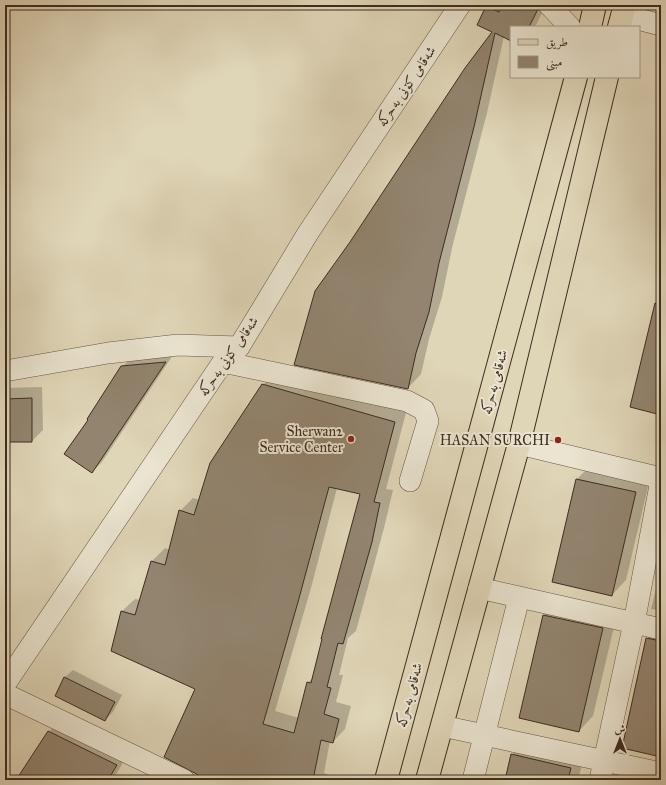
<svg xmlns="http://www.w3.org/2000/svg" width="666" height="785" font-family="'IM FELL Great Primer',Amiri,serif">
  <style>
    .shadow { fill: #0003; fill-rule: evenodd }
    .building { fill: #92846f; stroke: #3e2c20; fill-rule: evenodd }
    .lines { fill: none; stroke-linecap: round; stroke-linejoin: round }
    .minor-casing { stroke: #665646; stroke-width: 22 }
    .major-casing { stroke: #3e2c20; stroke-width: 24 }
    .minor { stroke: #eae4d0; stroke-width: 21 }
    .major { stroke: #dfd5b7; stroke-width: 22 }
    .poi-dot { fill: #8f2418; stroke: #eae4d0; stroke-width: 1.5 }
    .labels { text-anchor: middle; stroke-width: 4; stroke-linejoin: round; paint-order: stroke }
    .street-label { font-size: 14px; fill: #3e2c20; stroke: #eae4d0 }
    .poi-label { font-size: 14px; fill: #3e2c20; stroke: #eae4d0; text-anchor: end }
  </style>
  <rect width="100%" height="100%" fill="#dfd5b7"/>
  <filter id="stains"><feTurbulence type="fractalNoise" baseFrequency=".005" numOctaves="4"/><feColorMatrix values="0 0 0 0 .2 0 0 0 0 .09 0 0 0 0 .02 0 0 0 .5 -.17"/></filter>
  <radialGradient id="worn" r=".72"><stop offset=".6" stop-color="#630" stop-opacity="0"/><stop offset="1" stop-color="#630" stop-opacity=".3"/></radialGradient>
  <!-- shadow -->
  <g class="shadow">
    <path d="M489,5H546L535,27H511V40L504,36L487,113L452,248L442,297L429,339L421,374L408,388L295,364L494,31L487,7Z"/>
    <path d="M661,291V414L631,406Z"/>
    <path d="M175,352L102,462L92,472L90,420L122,367L133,356Z"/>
    <path d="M275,372L407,409L386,489L393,490L384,528L356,631L348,638L339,675H343L336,702L351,706L345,729L333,742L330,741L324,773L340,779V780H211L197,688L112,650L122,611L135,599L140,600L152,561L165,548L170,550L180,511L193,498L200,500L263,385ZM337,488L361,493L314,676L308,683L299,718L275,711L311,588Z"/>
    <path d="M42,387L43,430L32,441H5V388Z"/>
    <path d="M591,465L650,478L626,580L612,595L553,581L577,479Z"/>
    <path d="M661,569V611L651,609Z"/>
    <path d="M559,601L617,614L593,716L579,731L544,615Z"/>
    <path d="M657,628L661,629V756L647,639Z"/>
    <path d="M73,670L122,695L113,712L105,720L56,695L65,677Z"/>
    <path d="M61,719L129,752L113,780H17L49,732Z"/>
    <path d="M526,740L585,753L578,780H506L512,755Z"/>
    <path d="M625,766L661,780H613L614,778Z"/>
  </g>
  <!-- building -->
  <g class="building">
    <path d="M502,5H537L538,9L529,27H511V41L495,33L474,127L439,263L429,312L416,353L408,389L294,365L315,291L350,242L465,68L492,32L477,25L486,6L499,12Z"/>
    <path d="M655,303L661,304V415L630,407Z"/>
    <path d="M166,362L92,473L64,454L88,420L87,419L121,366Z"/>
    <path d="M262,384L395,422L374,502L380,503L372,542L343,644L338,643L327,687L331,688L324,714L339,719L333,743L321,740L313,780H208L164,757L195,689L111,651L121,611L135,615L151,561L165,565L179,510L194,515L210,463ZM329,487L360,494L321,639H322L311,683L307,682L294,733L263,724L298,602Z"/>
    <path d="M32,398V442H5V399Z"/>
    <path d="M576,479L636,492L612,596L552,582Z"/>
    <path d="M543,615L603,628L579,732L519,718Z"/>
    <path d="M646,638L661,641V757L622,748Z"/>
    <path d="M64,677L115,702L105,721L55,696Z"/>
    <path d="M48,731L117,765L108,780H16Z"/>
    <path d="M511,754L571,768L568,780H505Z"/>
  </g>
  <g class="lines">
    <!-- minor casing -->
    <g class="minor-casing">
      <g id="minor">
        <path d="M549,5L570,27"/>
        <path d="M622,15L661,25"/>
        <path d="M223,362L407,401L424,410L428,421L410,481"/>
        <path d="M5,371L108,353L178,345L239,347"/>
        <path d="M519,444L661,478"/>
        <path d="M479,588L661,629"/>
        <path d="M5,684L223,362L239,347L308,233L460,5"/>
        <path d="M5,694L184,780"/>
        <path d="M442,726L661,773"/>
        <path d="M473,780L519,598"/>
        <path d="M600,780L634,623L661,480"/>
      </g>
    </g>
    <!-- major casing -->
    <g class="major-casing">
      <g id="major">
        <path d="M590,27L595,5"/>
        <path d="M619,27L625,5"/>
        <path d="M386,780L576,77"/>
        <path d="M427,780L519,444L607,77"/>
      </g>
    </g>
    <!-- minor -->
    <use href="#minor" class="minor"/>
    <!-- major -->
    <use href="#major" class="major"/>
  </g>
  <!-- markers -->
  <g class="poi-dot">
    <circle cx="351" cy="439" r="4"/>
    <circle cx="558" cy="440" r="4"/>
  </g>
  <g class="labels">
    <!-- street labels -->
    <g class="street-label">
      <text transform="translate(406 86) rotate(-56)" y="5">شەقامی کۆنی بەحرکە</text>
      <text transform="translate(228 356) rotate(-55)" y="5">شەقامی کۆنی بەحرکە</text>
      <text transform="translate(494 382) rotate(-75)" y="5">شەقامی بەحرکە</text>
      <text transform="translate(409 695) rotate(-75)" y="5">شەقامی بەحرکە</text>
    </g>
    <!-- poi labels -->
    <g class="poi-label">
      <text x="343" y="436">Sherwan2<tspan x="343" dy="16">Service Center</tspan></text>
      <text x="550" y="445">HASAN SURCHI</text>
    </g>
  </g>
  <!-- margin -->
  <rect width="666" height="785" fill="none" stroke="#dfd5b7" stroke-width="20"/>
  <rect x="6" y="6" width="654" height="773" fill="none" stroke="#3e2c20" stroke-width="2"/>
  <rect x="10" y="10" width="646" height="765" fill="none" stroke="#3e2c20"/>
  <!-- legend -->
  <rect x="510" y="26" width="130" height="52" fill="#eae4d0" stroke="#a59a8a"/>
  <rect x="518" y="39" width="20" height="6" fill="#dfd5b7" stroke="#a59a8a"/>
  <text x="546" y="46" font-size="12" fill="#3e2c20">طريق</text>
  <rect x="518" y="56" width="20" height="12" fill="#92846f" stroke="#a59a8a"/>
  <text x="546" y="66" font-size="12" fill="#3e2c20">مبنى</text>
  <!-- north arrow -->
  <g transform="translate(620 739)" stroke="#eae4d0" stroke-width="3" paint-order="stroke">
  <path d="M0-3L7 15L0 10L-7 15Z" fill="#3e2c20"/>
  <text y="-6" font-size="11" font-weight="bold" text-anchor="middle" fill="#3e2c20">ش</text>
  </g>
  <rect width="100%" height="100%" filter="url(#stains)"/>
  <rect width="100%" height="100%" fill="url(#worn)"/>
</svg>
